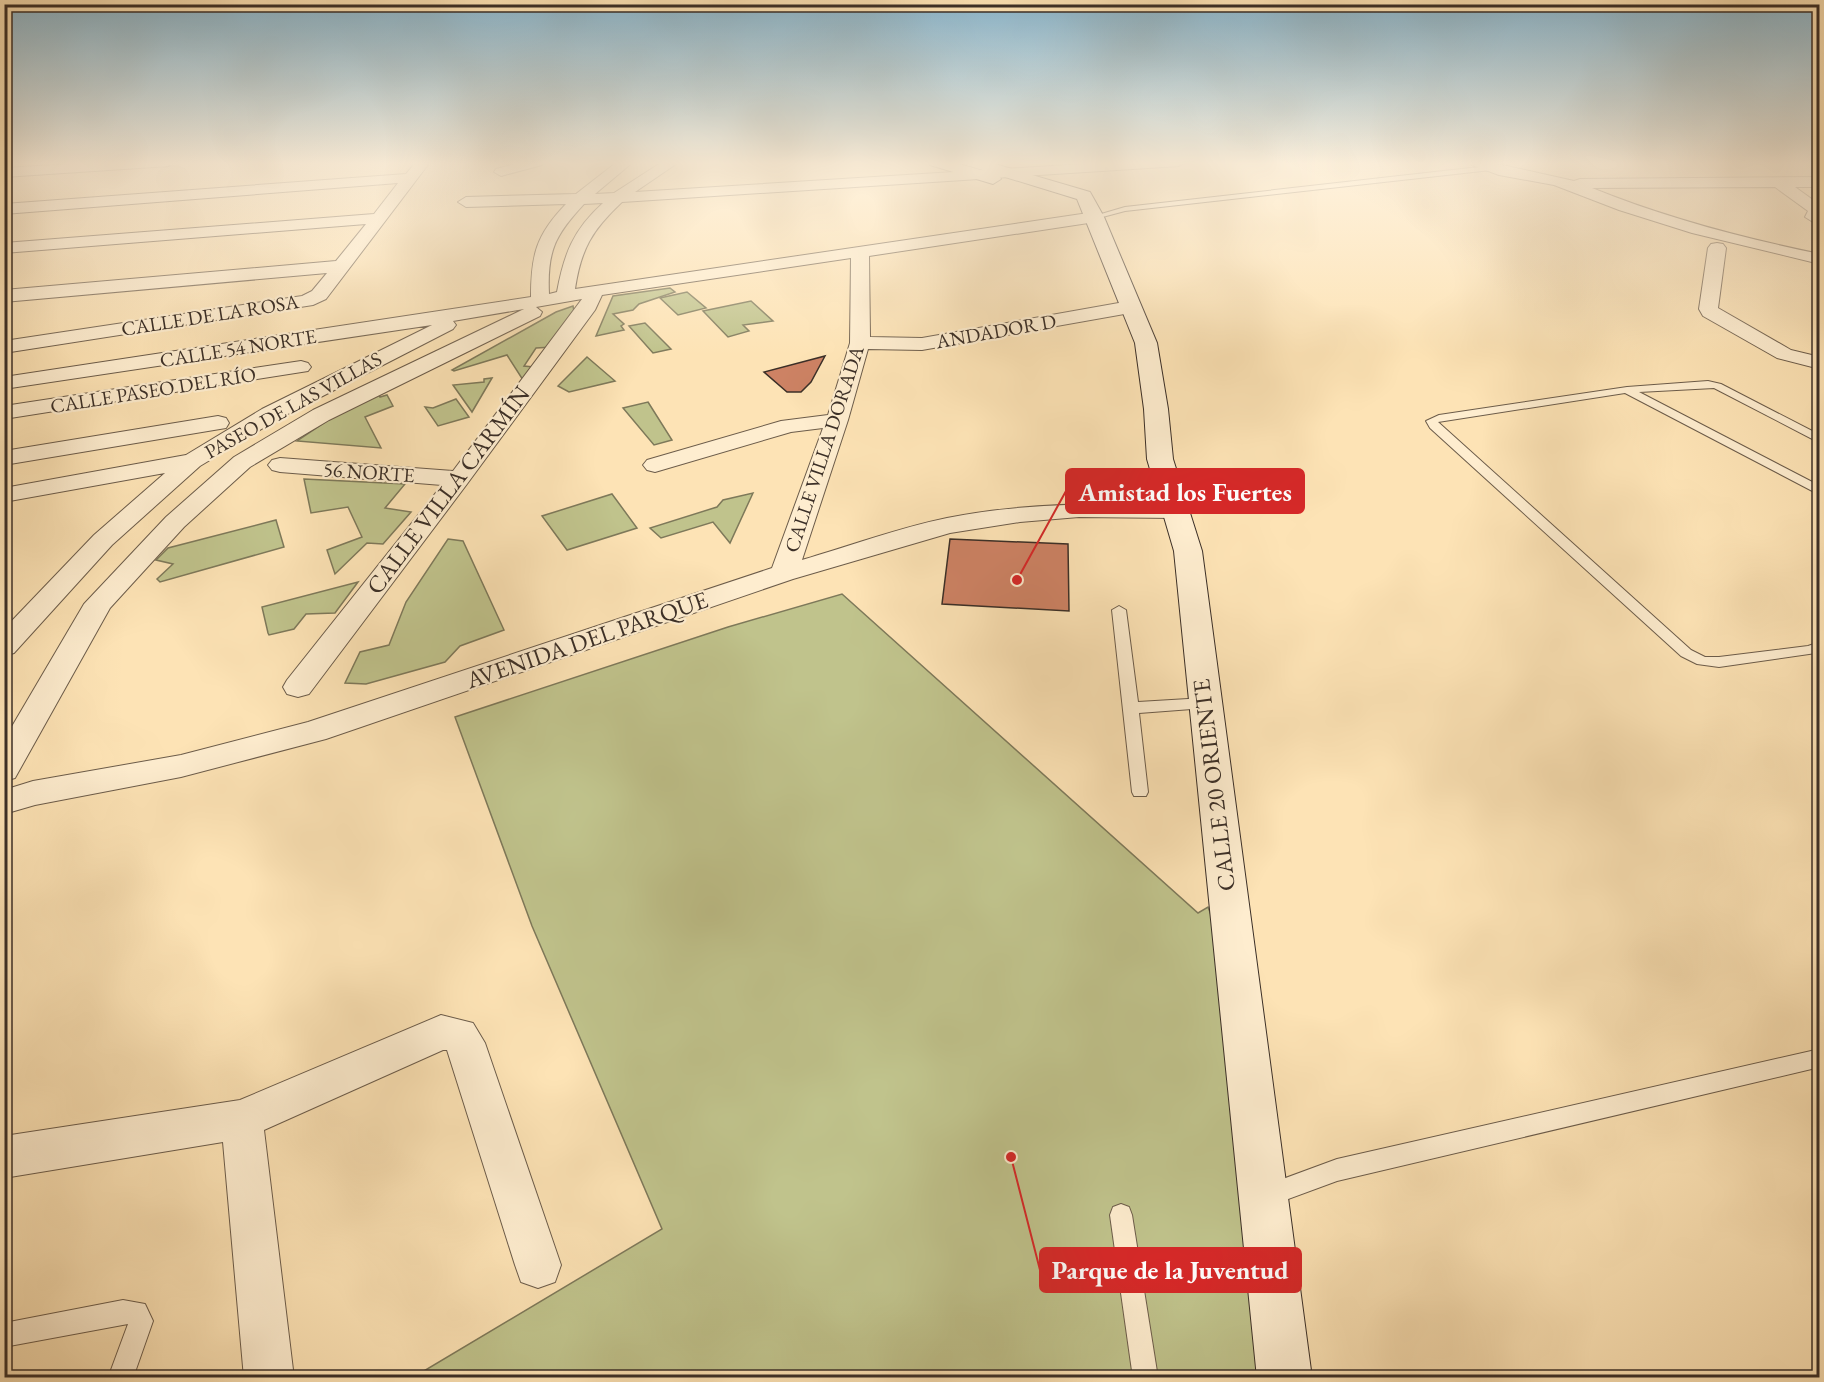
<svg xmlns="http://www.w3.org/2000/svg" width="1824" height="1382" font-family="'EB Garamond',serif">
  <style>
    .green { fill: #c0c38c; stroke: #7e795a; stroke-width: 1.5 }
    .building { fill: #cd8264; stroke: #3b2f27; stroke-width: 1.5 }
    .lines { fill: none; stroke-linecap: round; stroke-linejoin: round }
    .lane-casing { stroke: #6c5c4a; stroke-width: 2 }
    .street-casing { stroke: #6c5c4a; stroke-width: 2 }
    .secondary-casing { stroke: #3b2f27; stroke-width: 2 }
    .lane { fill: #feedcf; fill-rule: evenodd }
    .street { fill: #feedcf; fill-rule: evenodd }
    .secondary { fill: #feedcf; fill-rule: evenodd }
    .labels { text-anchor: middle; stroke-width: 4.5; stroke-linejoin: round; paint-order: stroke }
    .far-street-label { font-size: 20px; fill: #3b2f27; stroke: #feedcf }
    .street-label { font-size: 24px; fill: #3b2f27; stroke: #feedcf }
    .leader { fill: none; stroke: #d62828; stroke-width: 2 }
    .callout-dot { fill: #d62828; stroke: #feedcf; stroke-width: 2 }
    .callout { fill: #d62828; stroke: #d62828; stroke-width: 2 }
    .callout-label { font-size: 26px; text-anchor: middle; font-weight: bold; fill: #fff }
  </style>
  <rect width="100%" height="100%" fill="#fde3b5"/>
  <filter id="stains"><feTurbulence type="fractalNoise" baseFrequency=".00333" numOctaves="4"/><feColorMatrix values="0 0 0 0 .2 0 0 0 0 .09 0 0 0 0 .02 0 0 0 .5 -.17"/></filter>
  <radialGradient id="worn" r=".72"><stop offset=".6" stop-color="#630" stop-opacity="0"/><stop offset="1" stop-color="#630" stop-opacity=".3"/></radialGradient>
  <!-- green -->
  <g class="green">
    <path d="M670,288L675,292L639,304L633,310L613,314L624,324L621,326L624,330L596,336L613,296Z"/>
    <path d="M687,292L706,308L678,315L660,298Z"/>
    <path d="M751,301L773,321L743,325L749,331L728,337L703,311Z"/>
    <path d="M573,306L577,326L553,347L536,348L524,366L535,367L523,380L507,355L454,371L452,370L556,312Z"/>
    <path d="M645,323L671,349L653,353L629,326Z"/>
    <path d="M587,357L615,381L569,392L558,386Z"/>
    <path d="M492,378L472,412L453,385L484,382V379Z"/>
    <path d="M377,391L380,397L387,395L393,406L365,417L381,448L297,441L369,393Z"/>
    <path d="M456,399L469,417L438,426L425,407L433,408Z"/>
    <path d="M648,402L672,440L654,445L623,408Z"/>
    <path d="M304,479L405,484L385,508L411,512L383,544L367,543L335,574L327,550L362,537L348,507L311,513Z"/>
    <path d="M753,493L730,543L713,522L661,538L650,528L717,507L723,500Z"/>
    <path d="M612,494L637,528L567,550L542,516Z"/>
    <path d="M276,520L284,547L160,582L157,579L173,564L156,560L168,548Z"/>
    <path d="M448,539L463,541L504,630L460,646L445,662L366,684L345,683L360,652L389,645L406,602Z"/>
    <path d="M358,582L335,613L306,614L294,629L269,635L268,633L262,607Z"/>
    <path d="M842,594L1198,913L1208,907L1213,920L1261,1377L412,1378L662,1229L532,926L455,717L728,627Z"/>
  </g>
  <!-- building -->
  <g class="building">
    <path d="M825,356L811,382L801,392H787L764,372Z"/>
    <path d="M950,539L1068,544L1069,611L942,604Z"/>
  </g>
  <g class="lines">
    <!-- lane casing -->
    <g class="lane-casing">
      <g id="lane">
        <path d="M1488,166L1491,170L1125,211L1095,219L1091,217L1125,207Z"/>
        <path d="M1708,381L1721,384L1820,435V443L1714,388L1639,392L1820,486V495L1625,393L1438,422L1691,650L1705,657H1719L1808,646L1820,642V652L1816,653L1719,667L1697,664L1681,656L1430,428L1426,421L1439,415L1627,387Z"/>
        <path d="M1119,606L1126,610L1138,702L1205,698L1213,703L1205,708L1139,713L1148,792L1146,796H1134L1132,792L1112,610Z"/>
        <path d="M1820,1049V1067L1337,1181L1269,1206L1261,1203L1258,1195L1261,1187L1337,1159Z"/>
        <path d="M1121,1204L1129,1207L1132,1215L1158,1378H1133L1110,1215L1113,1207Z"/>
        <path d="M123,1300L145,1304L153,1321L133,1378H108L128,1324L4,1347V1323Z"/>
      </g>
    </g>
    <!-- street casing -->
    <g class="street-casing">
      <g id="street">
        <path d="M107,162H176L169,166L4,177V168Z"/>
        <path d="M416,162H430L326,299L313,305L4,353V341L302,296L312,291L327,273L4,302V290L336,261L366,224L4,253V243L374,214L398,183L4,214V204L406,174Z"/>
        <path d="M522,162H544L542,165L501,176L494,172L496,169Z"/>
        <path d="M617,162H633L595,194L614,193L662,162H679L635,192L1115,162H1186L1179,166L622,202C592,230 581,249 575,289L1095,212L1101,214L1103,217L1095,222L869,256L870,337L922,338L1130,301L1137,303L1139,307L1137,311L1130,313L922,350L868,349L848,420L802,560C850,546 898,528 947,518C1023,503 1098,503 1175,504L1184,506L1187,511L1184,516L1175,518L1079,517L1020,522L950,533L793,579L326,739L181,777L35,805L4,814V790L33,781L181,755L308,722L772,568L823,428L791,432L655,472L647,470L643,465L647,460L781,421L828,415L850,343L851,258L602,295L595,310L467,484L309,694L298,697L287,694L283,687L287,680L442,485L280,472L272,470L268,465L272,460L280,458L453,471L582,299L536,307L542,312L540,316L329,420L250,467L184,527L110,608L15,778L4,781V740L84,604L166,517L234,457L313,410L524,309L453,321L456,325L453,329L278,419L200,466L112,545L14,653L4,656V629L94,535L165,473L4,502V488L186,455L262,409L432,325L4,389V377L531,297C531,255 536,235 566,204L466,207L458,202L466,197L576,194ZM603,203C573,230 564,254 557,292L549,294C547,251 555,235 584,204Z"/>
        <path d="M1470,162H1489L1574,181L1580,179L1820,177V187H1795L1820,205V220L1813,222L1805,217L1808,211L1775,187L1592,188C1666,218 1742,238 1820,254V264L1692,233L1619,210L1554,185L1499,175L1472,165Z"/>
        <path d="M1717,243L1723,244L1726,248L1718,308L1791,350L1820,357V369L1777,358L1703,316L1699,309L1708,248L1711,244Z"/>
        <path d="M301,361L308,363L311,367L308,371L4,419V406Z"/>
        <path d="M218,416L226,418L229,423L226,428L4,465V451Z"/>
        <path d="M441,1015L473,1023L485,1043L561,1265L555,1282L538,1288L521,1282L515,1265L447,1050H443L264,1130L294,1378H244L223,1142L4,1178V1136L240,1100Z"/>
      </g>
    </g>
    <!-- secondary casing -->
    <g class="secondary-casing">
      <g id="secondary">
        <path d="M928,162H952L999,175L1001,179L993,184L930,165Z"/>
        <path d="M964,162H988L1090,192L1104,217L1157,343L1168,409L1173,459L1202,551L1312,1378H1257L1174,551L1147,459L1144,409L1135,343L1077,199L966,165Z"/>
      </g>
    </g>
    <!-- lane -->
    <use href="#lane" class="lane"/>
    <!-- street -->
    <use href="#street" class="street"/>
    <!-- secondary -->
    <use href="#secondary" class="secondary"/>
  </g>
  <!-- sky -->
  <linearGradient id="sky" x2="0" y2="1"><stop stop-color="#8bb8d0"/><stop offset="0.46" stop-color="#fef2de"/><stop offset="1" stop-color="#fef2de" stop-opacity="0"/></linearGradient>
  <rect width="1824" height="355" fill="url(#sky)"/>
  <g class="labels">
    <!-- far-street labels -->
    <g class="far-street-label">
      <text transform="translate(210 315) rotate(-9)" y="7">CALLE DE LA ROSA</text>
      <text transform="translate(996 331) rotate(-10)" y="7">ANDADOR D</text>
      <text transform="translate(238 348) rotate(-9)" y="7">CALLE 54 NORTE</text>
      <text transform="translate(153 390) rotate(-9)" y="7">CALLE PASEO DEL RÍO</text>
      <text transform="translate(293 405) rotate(-29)" y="7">PASEO DE LAS VILLAS</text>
      <text transform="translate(824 449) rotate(-72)" y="7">CALLE VILLA DORADA</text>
      <text transform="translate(369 472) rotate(4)" y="7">56 NORTE</text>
    </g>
    <!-- street labels -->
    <g class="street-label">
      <text transform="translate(448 490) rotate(-53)" y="8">CALLE VILLA CARMÍN</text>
      <text transform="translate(587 640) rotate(-19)" y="8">AVENIDA DEL PARQUE</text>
      <text transform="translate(1214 785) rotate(-97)" y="8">CALLE 20 ORIENTE</text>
    </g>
  </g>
  <!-- callouts -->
  <path class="leader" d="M1017 580L1066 491M1011 1157L1040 1270"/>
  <g class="callout-dot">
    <circle cx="1017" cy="580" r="6"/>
    <circle cx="1011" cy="1157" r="6"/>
  </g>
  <g class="callout">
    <rect x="1066" y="469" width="238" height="44" rx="6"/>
    <rect x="1040" y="1248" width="261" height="44" rx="6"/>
  </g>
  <g class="callout-label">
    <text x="1185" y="501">Amistad los Fuertes</text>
    <text x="1170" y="1279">Parque de la Juventud</text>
  </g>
  <!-- margin -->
  <rect width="1824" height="1382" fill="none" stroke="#fde3b5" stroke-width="24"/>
  <rect x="6" y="6" width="1812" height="1370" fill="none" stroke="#3b2f27" stroke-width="3"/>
  <rect x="12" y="12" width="1800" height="1358" fill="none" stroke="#3b2f27" stroke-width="1.5"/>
  <rect width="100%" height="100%" filter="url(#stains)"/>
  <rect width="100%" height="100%" fill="url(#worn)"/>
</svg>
